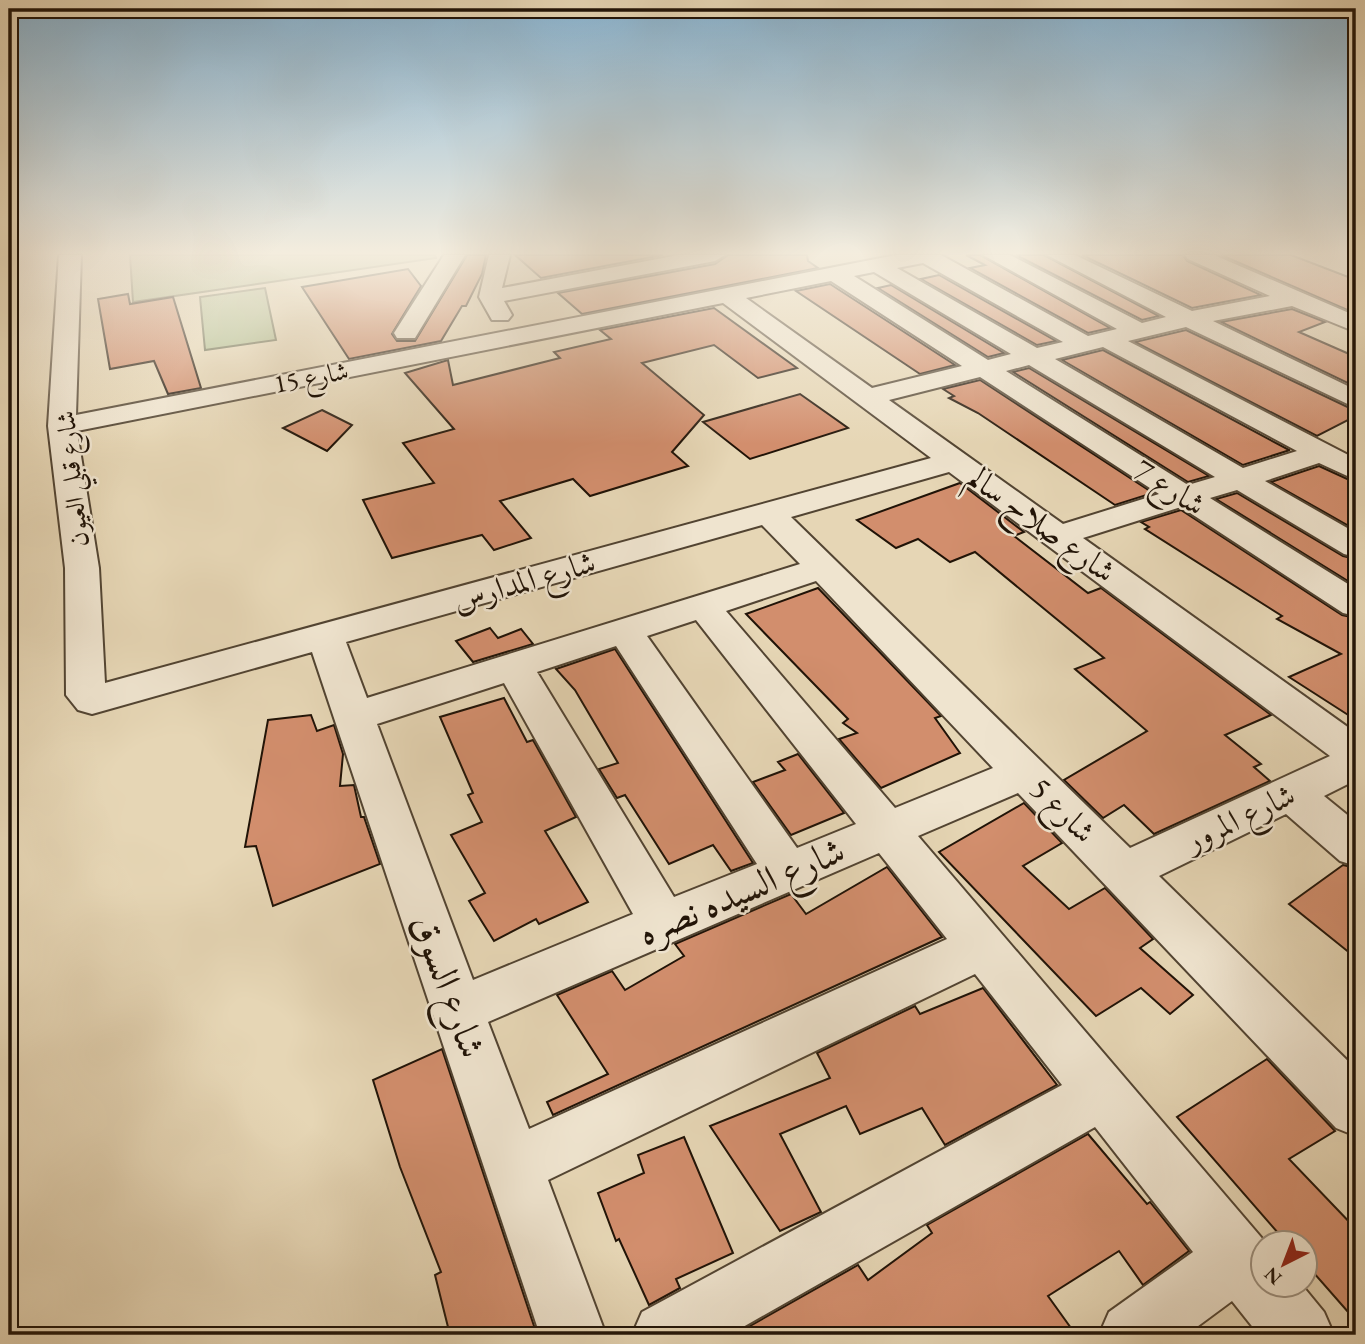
<svg xmlns="http://www.w3.org/2000/svg" width="1365" height="1344" font-family="'EB Garamond',Amiri,serif">
  <style>
    .green { fill: #b1bf91; stroke: #68694c; stroke-width: 2 }
    .building { fill: #d28e6d; stroke: #201307; stroke-width: 2 }
    .lines { fill: none; stroke-linecap: round; stroke-linejoin: round }
    .minor-casing { stroke: #524432; stroke-width: 4 }
    .minor { fill: #efe4cf; fill-rule: evenodd }
    .labels { text-anchor: middle; stroke-width: 5; stroke-linejoin: round; paint-order: stroke }
    .far-street-label { font-size: 26px; fill: #201307; stroke: #efe4cf }
    .street-label { font-size: 32px; fill: #201307; stroke: #efe4cf }
    .near-street-label { font-size: 38px; fill: #201307; stroke: #efe4cf }
  </style>
  <rect width="100%" height="100%" fill="#e6d6b5"/>
  <filter id="stains"><feTurbulence type="fractalNoise" baseFrequency=".00286" numOctaves="4"/><feColorMatrix values="0 0 0 0 .2 0 0 0 0 .09 0 0 0 0 .02 0 0 0 .5 -.17"/></filter>
  <radialGradient id="worn" r=".72"><stop offset=".6" stop-color="#630" stop-opacity="0"/><stop offset="1" stop-color="#630" stop-opacity=".3"/></radialGradient>
  <!-- green -->
  <g class="green">
    <path d="M130,255H435L436,258L133,302Z"/>
    <path d="M265,288L276,340L205,350L200,297Z"/>
  </g>
  <!-- building -->
  <g class="building">
    <path d="M467,255H486L482,274L466,306H462L441,341L349,359L302,287L408,269L421,286L392,334L397,341H415Z"/>
    <path d="M515,255H663L541,278Z"/>
    <path d="M728,255H807L808,261L818,268L582,314L558,293L715,264Z"/>
    <path d="M966,255H980L1110,328L1088,333L970,268L985,265Z"/>
    <path d="M1016,255H1044L1159,316L1142,320Z"/>
    <path d="M1082,255H1183L1187,261L1261,295L1192,308Z"/>
    <path d="M1221,255H1291L1356,280V310L1352,312Z"/>
    <path d="M939,275L1056,341L1037,345L921,279Z"/>
    <path d="M830,284L955,365L920,374L796,291Z"/>
    <path d="M891,285L1004,353L988,357L878,288Z"/>
    <path d="M128,294L130,304L173,297L201,388L168,394L154,361L110,369L98,299Z"/>
    <path d="M714,308L797,368L758,378L714,345L642,363L704,415L672,452L688,466L590,496L573,479L500,501L531,538L494,550L482,535L392,558L363,500L434,483L403,443L454,429L405,373L448,360L453,385L560,358L554,352L611,339L600,330Z"/>
    <path d="M1292,309L1325,322L1299,332L1356,357V387L1221,322Z"/>
    <path d="M1186,330L1356,411V416L1317,436L1135,342Z"/>
    <path d="M1103,350L1289,450H1290L1243,465L1062,360Z"/>
    <path d="M1029,368L1209,476L1188,482L1013,372Z"/>
    <path d="M980,380L1153,493L1115,505L978,413L949,398L954,396L943,389Z"/>
    <path d="M800,394L848,428L750,459L703,422Z"/>
    <path d="M322,410L352,425L327,451L283,428Z"/>
    <path d="M1319,466L1356,483V530L1271,482Z"/>
    <path d="M960,483L1024,532L1014,536L1088,593L1101,588L1271,715L1225,735L1261,764L1254,767L1270,781L1154,834L1124,805L1103,818L1064,780L1147,731L1075,669L1104,658L975,552L950,562L918,539L896,548L857,520Z"/>
    <path d="M1237,493L1343,556L1356,559V586L1216,499Z"/>
    <path d="M1181,510L1342,615L1356,618V720L1289,677L1341,654L1277,619L1282,616L1145,529L1149,527L1141,522Z"/>
    <path d="M818,588L941,716L935,718L960,753L881,788L839,739L857,733L843,723L848,719L746,614Z"/>
    <path d="M490,628L498,638L521,629L533,644L473,662L456,641Z"/>
    <path d="M615,649L753,863L731,871L713,845L669,864L625,795L617,798L599,769L618,763L575,690L556,669Z"/>
    <path d="M504,698L527,742L533,740L576,817L545,831L588,902L539,924L536,919L494,941L469,901L485,893L451,835L482,822L468,795L473,793L440,717Z"/>
    <path d="M311,715L317,731L334,725L343,754L340,786L354,785L361,817H364L380,864L273,906L256,846L245,847L268,720Z"/>
    <path d="M798,754L844,813L791,835L753,782L785,770L778,762Z"/>
    <path d="M1024,803L1062,843L1023,866L1069,909L1105,888L1153,939L1140,948L1193,995L1170,1014L1141,988L1096,1016L939,852Z"/>
    <path d="M1343,865L1356,868V958L1289,904Z"/>
    <path d="M887,867L942,937L553,1115L547,1102L608,1074L557,995L612,971L625,990L684,956L675,944L791,894L806,914Z"/>
    <path d="M983,988L1057,1085L945,1145L922,1108L860,1134L846,1106L780,1134L821,1212L780,1231L710,1126L830,1078L817,1053L915,1006L920,1014Z"/>
    <path d="M442,1049L537,1335H450L435,1275L441,1272L400,1167L373,1080Z"/>
    <path d="M1267,1059L1335,1131L1289,1159L1356,1229V1321L1306,1264V1242H1286L1177,1117Z"/>
    <path d="M1088,1134L1147,1204L1150,1202L1189,1251L1143,1285L1119,1251L1048,1296L1076,1335H734L858,1265L868,1280L932,1233L927,1225Z"/>
    <path d="M684,1137L733,1253L676,1279L680,1288L649,1305L619,1239L616,1241L598,1193L644,1173L638,1155Z"/>
  </g>
  <g class="lines">
    <!-- minor casing -->
    <g class="minor-casing">
      <g id="minor">
        <path d="M59,255H81L76,415L896,255H941L1088,336L1117,329L983,255H1010L1142,323L1166,317L1047,255H1075L1192,311L1270,296L1188,259L1185,255H1214L1356,316V332L1292,306L1213,321L1356,390V408L1186,327L1128,341L1356,459V480L1319,463L1265,481L1356,533V557L1344,554L1237,490L1210,498L1356,589V616L1343,613L1181,507L1083,538L1356,733V780L1324,796L1356,822V866L1340,861L1286,814L1159,876L1356,1069V1136L1336,1128L1018,793L918,836L1260,1236L1265,1242L1264,1284H1301L1324,1312L1334,1335H1259L1232,1301L1186,1335H1099L1109,1312L1193,1252L1095,1127L729,1335H632L642,1312L1062,1085L975,974L548,1180L606,1335H540L312,652L92,714L78,710L66,695L65,568L48,426ZM923,263L1063,342L1037,348L897,268ZM874,272L1011,354L988,360L854,276ZM831,281L962,366L872,388L746,298ZM723,303L931,458L105,683L99,568L77,431ZM1103,347L1297,451L1243,468L1055,359ZM1029,365L1215,477L1188,485L1006,371ZM980,377L1159,494L1063,524L889,400ZM949,472L1330,756L1130,848L791,517ZM762,525L800,564L367,698L346,642ZM816,581L993,768L895,808L726,611ZM696,620L856,824L797,848L647,636ZM616,646L757,864L674,897L537,672ZM504,683L633,914L473,980L377,724ZM879,853L947,939L529,1129L488,1022Z"/>
        <path d="M444,255H465L415,338H397L394,333Z"/>
        <path d="M489,255H510L502,288L679,255H725L715,261L504,301L512,315L508,320H492L479,297Z"/>
      </g>
    </g>
    <!-- minor -->
    <use href="#minor" class="minor"/>
  </g>
  <!-- sky -->
  <linearGradient id="sky" x2="0" y2="1"><stop stop-color="#88b5d4"/><stop offset="0.57" stop-color="#f4edde"/><stop offset="1" stop-color="#f4edde" stop-opacity="0"/></linearGradient>
  <rect width="1365" height="444" fill="url(#sky)"/>
  <g class="labels">
    <!-- far-street labels -->
    <g class="far-street-label">
      <text transform="translate(311 377) rotate(-11)" y="9">شارع 15</text>
      <text transform="translate(72 479) rotate(-96)" y="9">شارع قبلي العيون</text>
    </g>
    <!-- street labels -->
    <g class="street-label">
      <text transform="translate(1170 487) rotate(32)" y="11">شارع 7</text>
      <text transform="translate(1042 524) rotate(36)" y="11">شارع صلاح سالم</text>
      <text transform="translate(524 581) rotate(-16)" y="11">شارع المدارس</text>
      <text transform="translate(1063 810) rotate(45)" y="11">شارع 5</text>
      <text transform="translate(1240 817) rotate(-25)" y="11">شارع المرور</text>
    </g>
    <!-- near-street labels -->
    <g class="near-street-label">
      <text transform="translate(741 891) rotate(-23)" y="13">شارع السيده نصره</text>
      <text transform="translate(449 986) rotate(70)" y="13">شارع السوق</text>
    </g>
  </g>
  <!-- margin -->
  <rect width="1365" height="1344" fill="none" stroke="#e6d6b5" stroke-width="35"/>
  <rect x="10" y="10" width="1344" height="1323" fill="none" stroke="#201307" stroke-width="3.5"/>
  <rect x="18" y="18" width="1330" height="1309" fill="none" stroke="#201307" stroke-width="2"/>
  <!-- north arrow -->
  <g transform="translate(1284 1264) rotate(222)"><circle r="33" fill="#efe4cf" stroke="#9c907f" stroke-width="2"/>
  <path d="M0-5L12 26L0 18L-12 26Z" fill="#8f2418"/>
  <text y="-10" font-size="19" font-weight="bold" text-anchor="middle" fill="#201307">N</text>
  </g>
  <rect width="100%" height="100%" filter="url(#stains)"/>
  <rect width="100%" height="100%" fill="url(#worn)"/>
</svg>
